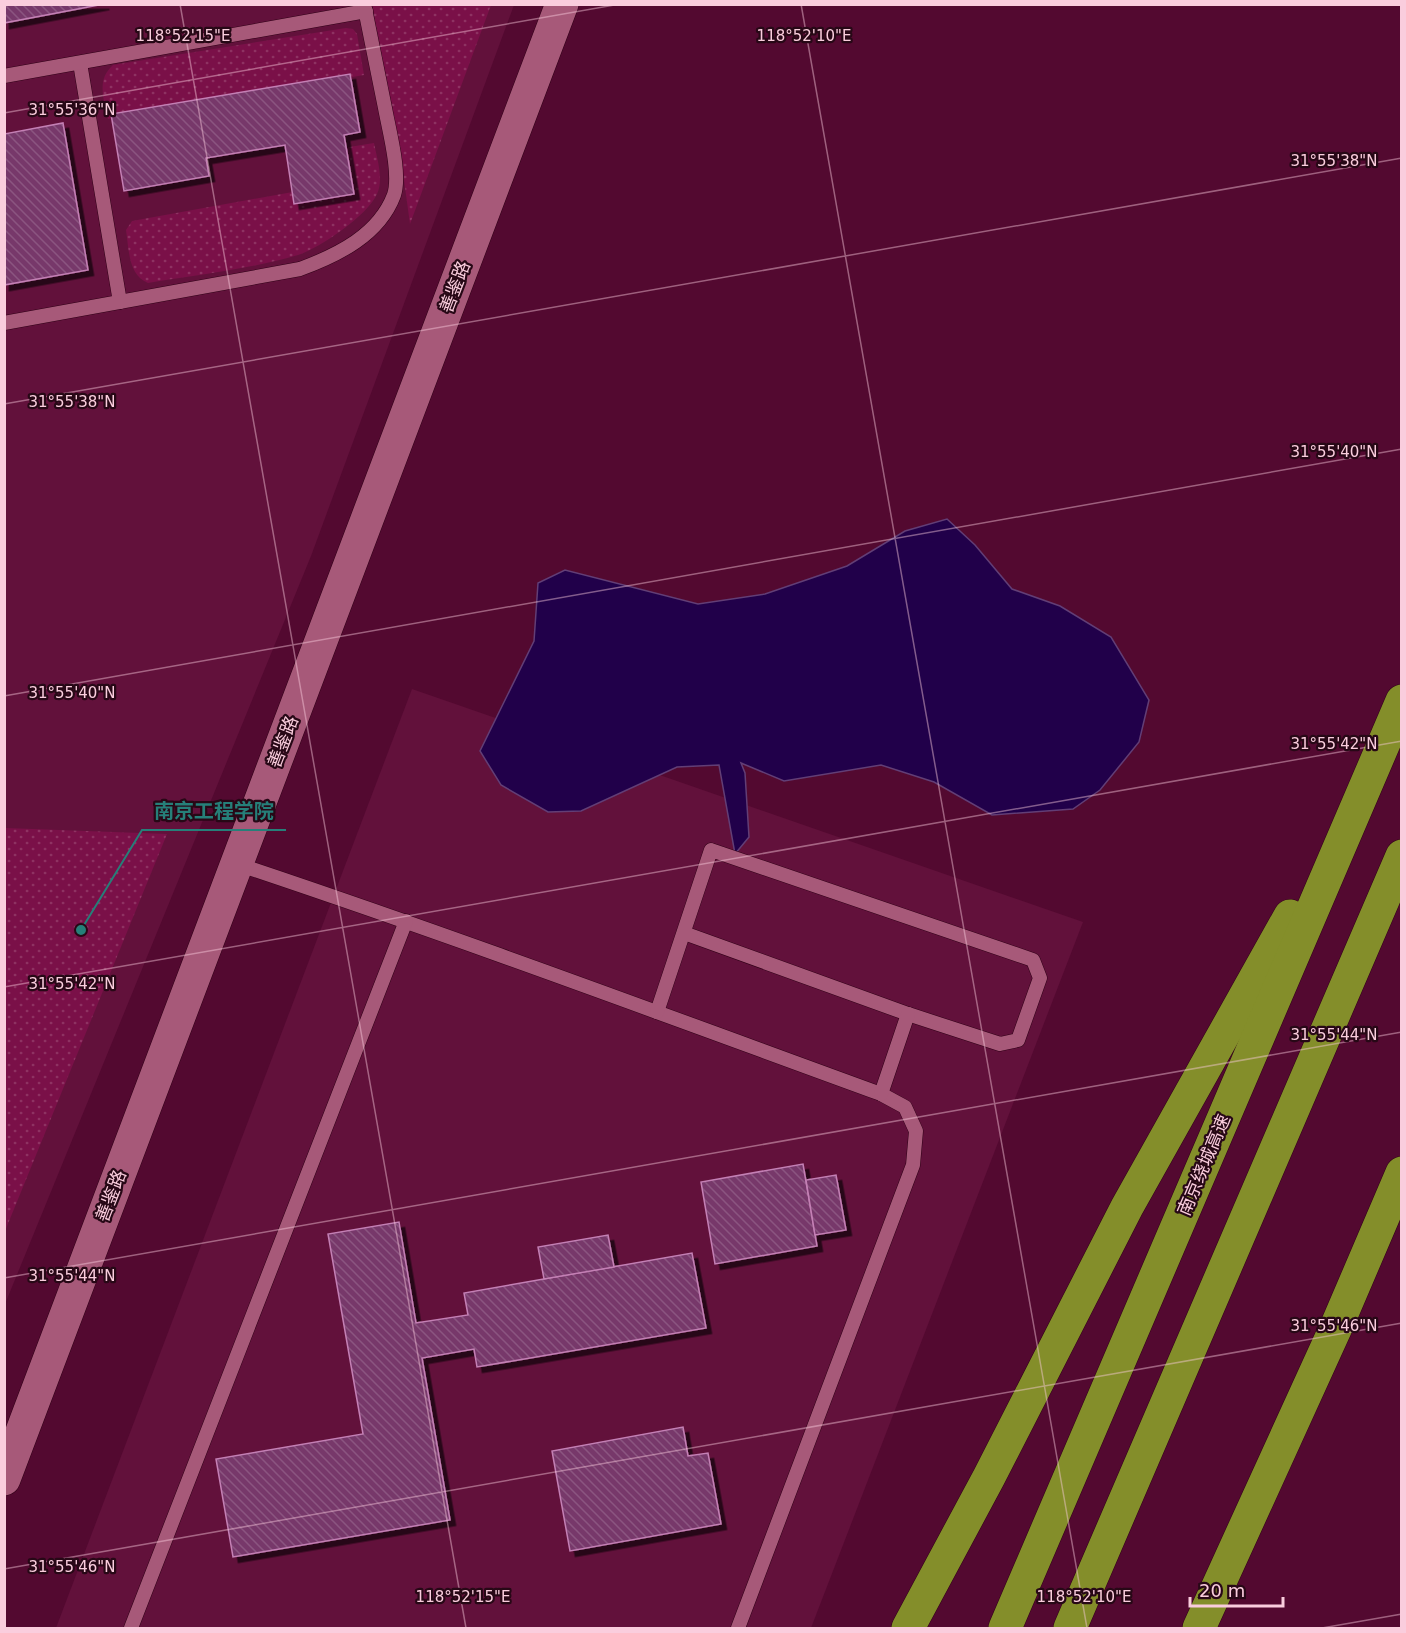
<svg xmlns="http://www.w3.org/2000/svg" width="1406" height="1633" font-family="'DejaVu Sans','Noto Sans SC',sans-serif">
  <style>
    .built { fill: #62113b }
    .grass { fill: url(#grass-dots) }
    .water { fill: #21004a; stroke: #623e76; stroke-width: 1.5 }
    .building { fill: url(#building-back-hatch); stroke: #c480b5; stroke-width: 1.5; filter: url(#shadow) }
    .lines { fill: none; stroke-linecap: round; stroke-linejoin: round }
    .service-casing { stroke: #300017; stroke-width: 15 }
    .tertiary-casing { stroke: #300017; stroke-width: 34 }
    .motorway-casing { stroke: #300017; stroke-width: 34 }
    .service { stroke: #a75979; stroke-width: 14 }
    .tertiary { stroke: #a75979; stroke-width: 33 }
    .motorway { stroke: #848e2a; stroke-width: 33 }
    .ticks { fill: none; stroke: #facddd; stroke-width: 1.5; stroke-opacity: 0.45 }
    .labels { text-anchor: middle; stroke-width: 4.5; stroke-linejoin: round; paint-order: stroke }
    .street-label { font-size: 18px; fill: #facddd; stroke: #270816 }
    .ticks-label { font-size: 15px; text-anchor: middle; fill: #facddd; stroke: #270816; stroke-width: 4.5; stroke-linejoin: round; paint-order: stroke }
    .leader { fill: none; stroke: #267f79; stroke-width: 2 }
    .callout-dot { fill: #267f79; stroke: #270816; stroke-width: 2 }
    .callout-label { font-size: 20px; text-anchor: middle; font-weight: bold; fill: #267f79; stroke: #270816; stroke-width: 4.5; stroke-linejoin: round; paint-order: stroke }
  </style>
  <defs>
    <pattern id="grass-dots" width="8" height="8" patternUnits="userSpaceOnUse" patternTransform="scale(1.5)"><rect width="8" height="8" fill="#7a1048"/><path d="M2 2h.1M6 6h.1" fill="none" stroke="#8e3262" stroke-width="1.8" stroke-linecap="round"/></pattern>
    <pattern id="building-back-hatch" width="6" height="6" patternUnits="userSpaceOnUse" patternTransform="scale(1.5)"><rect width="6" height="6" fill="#77386b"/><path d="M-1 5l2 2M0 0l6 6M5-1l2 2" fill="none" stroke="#8b5480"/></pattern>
    <filter id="shadow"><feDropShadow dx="5.5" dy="5.5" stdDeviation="0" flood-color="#0009"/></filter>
  </defs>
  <rect width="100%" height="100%" fill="#530930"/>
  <!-- built -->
  <g class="built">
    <path d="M5,5H514L311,556L5,1304Z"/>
    <path d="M412,689L1083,922L811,1628H56Z"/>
  </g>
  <!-- grass -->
  <g class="grass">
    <path d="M372,5H491L410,224L399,143Z"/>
    <path d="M346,28L353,29L357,34L364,75L108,119C104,99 96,80 113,65Z"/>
    <path d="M374,143C377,159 384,179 377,194C368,215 320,248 298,255C251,269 196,275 148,283C128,275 129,249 126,230L132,221L348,182L343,148Z"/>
    <path d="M5,828L167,834L5,1231L4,828Z"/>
  </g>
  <!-- water -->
  <path class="water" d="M947,519L975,545L1012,589L1060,606L1111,637L1149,700L1139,742L1100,790L1073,809L992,815L934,782L881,765L784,781L741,763L745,773L749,837L735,854L719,765L677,767L581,811L548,812L501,785L480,751L534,641L538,583L565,570L698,604L765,594L847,566L905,531Z"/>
  <!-- building -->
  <g class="building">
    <path d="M4,4H104L4,23Z"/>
    <path d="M350,74L360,132L344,135L354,194L294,204L285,145L206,158L209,176L124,191L111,114Z"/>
    <path d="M63,123L88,270L4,285V134Z"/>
    <path d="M803,1164L817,1246L715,1264L701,1182Z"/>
    <path d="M836,1175L846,1230L815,1235L806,1180Z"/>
    <path d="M399,1222L416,1323L468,1315L464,1293L692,1253L706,1328L477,1367L474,1349L422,1358L450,1520L233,1557L216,1459L363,1434L328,1234Z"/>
    <path d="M608,1235L614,1267L544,1279L538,1247Z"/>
    <path d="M683,1427L688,1456L708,1453L721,1524L570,1551L552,1451Z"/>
  </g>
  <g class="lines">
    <!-- service casing -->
    <g class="service-casing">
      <g id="service">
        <path d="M80,63L120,302"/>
        <path d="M4,76L366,11"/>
        <path d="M4,323L300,269C338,255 379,235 394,195C401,174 389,130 385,108C378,74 371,39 364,4"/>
        <path d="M237,864C453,936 667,1016 881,1094L905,1107L916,1131L913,1165L738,1628"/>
        <path d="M657,1012L711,850L1033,960L1040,978L1018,1040L1000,1044L908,1014L684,933"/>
        <path d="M881,1094L908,1014"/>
        <path d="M131,1628L406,921"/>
      </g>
    </g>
    <!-- tertiary casing -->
    <g class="tertiary-casing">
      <path id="tertiary" d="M4,1479L562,4"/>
    </g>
    <!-- motorway casing -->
    <g class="motorway-casing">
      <g id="motorway">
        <path d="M908,1628L989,1477L1127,1207L1290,916"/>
        <path d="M1005,1628L1402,701"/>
        <path d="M1070,1628L1402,856"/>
        <path d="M1199,1628L1337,1325L1402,1173"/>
      </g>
    </g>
    <!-- service -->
    <use href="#service" class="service"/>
    <!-- tertiary -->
    <use href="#tertiary" class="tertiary"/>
    <!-- motorway -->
    <use href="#motorway" class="motorway"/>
  </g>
  <!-- ticks -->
  <path class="ticks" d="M180,4L466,1628M801,4L1087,1628M4,113L620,4M4,404L1402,158M4,696L1402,449M4,987L1402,741M4,1278L1402,1032M4,1569L1402,1323M1322,1628L1402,1614"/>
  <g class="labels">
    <!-- street labels -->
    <g class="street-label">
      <text transform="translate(455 287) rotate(-69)" y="6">善鉴路</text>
      <text transform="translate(283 742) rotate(-69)" y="6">善鉴路</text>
      <text transform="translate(1204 1165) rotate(-67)" y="6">南京绕城高速</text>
      <text transform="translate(111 1196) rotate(-69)" y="6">善鉴路</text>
    </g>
  </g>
  <g class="ticks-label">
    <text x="804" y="41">118°52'10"E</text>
    <text x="183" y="41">118°52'15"E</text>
    <text x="72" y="115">31°55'36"N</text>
    <text x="1334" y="166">31°55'38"N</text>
    <text x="72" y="407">31°55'38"N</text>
    <text x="1334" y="457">31°55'40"N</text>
    <text x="72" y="698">31°55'40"N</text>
    <text x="1334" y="749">31°55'42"N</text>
    <text x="72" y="989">31°55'42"N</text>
    <text x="1334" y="1040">31°55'44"N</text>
    <text x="72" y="1281">31°55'44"N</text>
    <text x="1334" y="1331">31°55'46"N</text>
    <text x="72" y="1572">31°55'46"N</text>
    <text x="463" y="1602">118°52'15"E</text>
    <text x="1084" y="1602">118°52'10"E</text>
  </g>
  <!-- callouts -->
  <path class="leader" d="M81 930L142 830H286"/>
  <circle class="callout-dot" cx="81" cy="930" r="6"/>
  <g class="callout-label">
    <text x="214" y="818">南京工程学院</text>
  </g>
  <!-- border -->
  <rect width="1406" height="1633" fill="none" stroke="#facddd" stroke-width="12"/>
  <!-- scale -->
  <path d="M1190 1597v9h93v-9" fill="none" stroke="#facddd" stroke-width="3"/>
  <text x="1199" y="1597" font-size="18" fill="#facddd" stroke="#270816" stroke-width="4.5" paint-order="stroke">20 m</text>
</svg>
